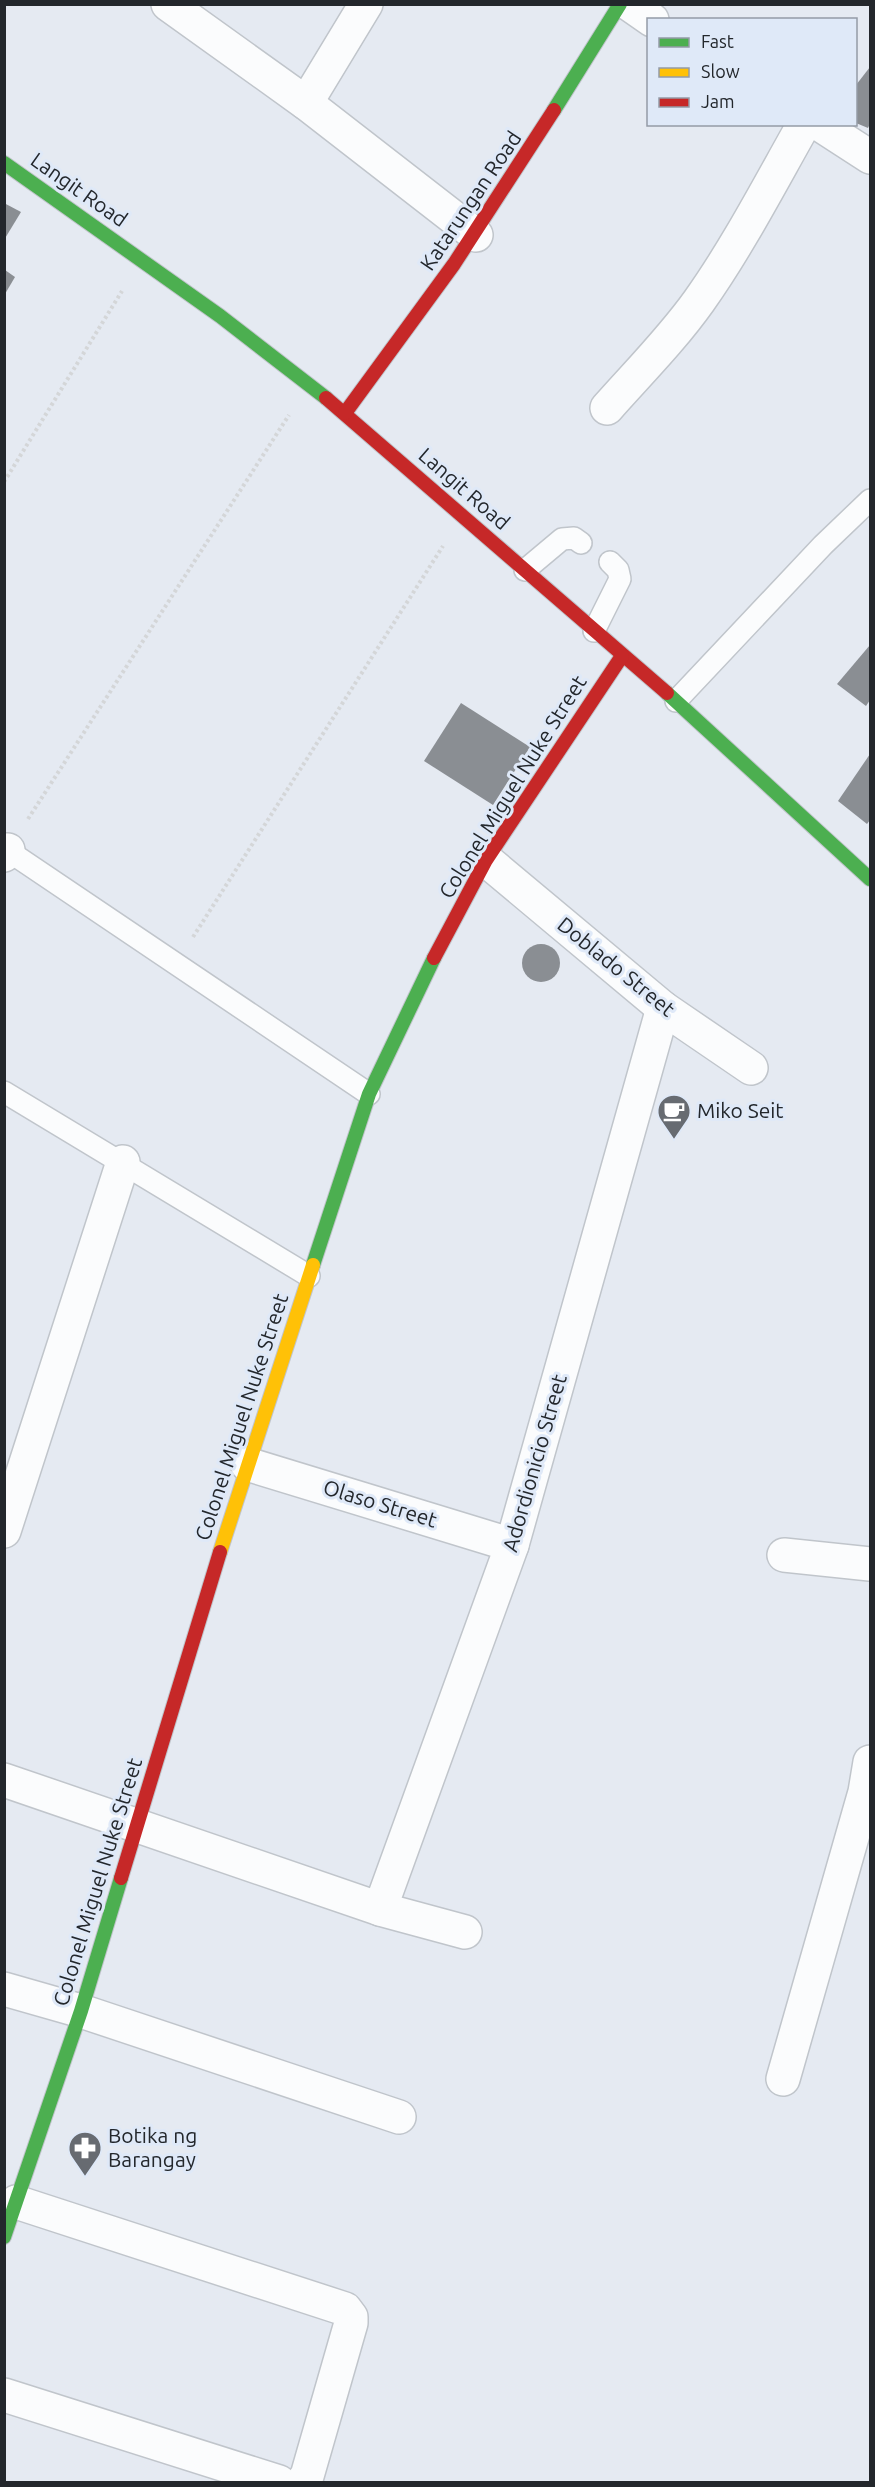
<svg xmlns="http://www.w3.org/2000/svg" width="875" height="2487" font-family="Ubuntu,sans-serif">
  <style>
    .building { fill: #8a8e93 }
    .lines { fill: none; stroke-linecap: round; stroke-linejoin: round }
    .lane-casing { stroke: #c0c5cb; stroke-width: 24 }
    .street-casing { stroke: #c0c5cb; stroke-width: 36 }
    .fast-casing { stroke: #c0c5cb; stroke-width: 16 }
    .slow-casing { stroke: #c0c5cb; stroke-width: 16 }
    .jam-casing { stroke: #c0c5cb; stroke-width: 16 }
    .path { stroke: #d4d6d8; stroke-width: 4; stroke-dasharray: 3 3; stroke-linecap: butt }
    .lane { stroke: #fbfcfd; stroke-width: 21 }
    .street { stroke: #fbfcfd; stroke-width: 33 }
    .fast { stroke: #4caf50; stroke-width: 14 }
    .slow { stroke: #ffc107; stroke-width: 14 }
    .jam { stroke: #c62828; stroke-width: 14 }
    .labels { text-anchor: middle; stroke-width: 6; stroke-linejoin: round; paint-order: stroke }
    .street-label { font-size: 21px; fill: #23272c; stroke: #dfe9f8 }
    .poi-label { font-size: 21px; fill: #23272c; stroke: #dfe9f8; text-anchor: start }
  </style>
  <rect width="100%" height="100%" fill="#e5eaf2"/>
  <!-- building -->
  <g class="building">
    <path d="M870,67V124L868,128L856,123V85Z"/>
    <path d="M4,203L21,212L4,240Z"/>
    <path d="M5,270L15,277L5,294Z"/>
    <path d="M870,645V700L866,706L837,684Z"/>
    <path d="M461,703L530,747L493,805L424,761Z"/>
    <path d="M870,754V820L867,824L838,801Z"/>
    <circle cx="541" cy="963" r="19"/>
  </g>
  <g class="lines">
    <!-- lane casing -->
    <g class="lane-casing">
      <g id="lane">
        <path d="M525,570L562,539L574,538L581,543"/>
        <path d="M594,631L620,579L618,570L610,562"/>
        <path d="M676,701L823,545L870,500"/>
        <path d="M4,848L369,1094"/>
        <path d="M4,1092L309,1276"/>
      </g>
    </g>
    <!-- street casing -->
    <g class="street-casing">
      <g id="street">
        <path d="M168,4L306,103L476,235"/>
        <path d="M629,4L652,20"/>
        <path d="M306,103L366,4"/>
        <path d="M819,124L870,157"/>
        <path d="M607,408C638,373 672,339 699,301C738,246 770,184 804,124"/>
        <path d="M4,855L8,850"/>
        <path d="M486,860L663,1008L751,1068"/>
        <path d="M247,1464L512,1545"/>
        <path d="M4,1531L123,1162"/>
        <path d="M784,1555L870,1564"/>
        <path d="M4,1780L380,1909L465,1932"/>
        <path d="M380,1909L512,1545L663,1008"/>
        <path d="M4,1989L81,2011L399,2117"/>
        <path d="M783,2079L865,1792L870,1762"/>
        <path d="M16,2202L345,2309L351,2317V2323L307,2476L302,2482"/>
        <path d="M4,2395L279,2482"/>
      </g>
    </g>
    <!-- fast casing -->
    <g class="fast-casing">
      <g id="fast">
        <path d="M554,110L620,4"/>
        <path d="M4,163L220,316L326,398"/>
        <path d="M667,693L870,879"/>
        <path d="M313,1265L369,1094L434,958"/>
        <path d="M4,2237L81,2011L121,1878"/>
      </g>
    </g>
    <!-- slow casing -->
    <g class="slow-casing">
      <path id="slow" d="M220,1552L313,1265"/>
    </g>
    <!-- jam casing -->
    <g class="jam-casing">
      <g id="jam">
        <path d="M326,398L667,693"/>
        <path d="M345,413L454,264L554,110"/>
        <path d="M434,958L486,860L622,656"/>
        <path d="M121,1878L220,1552"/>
      </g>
    </g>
    <!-- path -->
    <g class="path">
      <path d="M4,482L122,291"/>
      <path d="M28,819L289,415"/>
      <path d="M193,937L443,546"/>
    </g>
    <!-- lane -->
    <use href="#lane" class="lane"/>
    <!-- street -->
    <use href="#street" class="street"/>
    <!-- fast -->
    <use href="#fast" class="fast"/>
    <!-- slow -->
    <use href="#slow" class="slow"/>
    <!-- jam -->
    <use href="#jam" class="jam"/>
  </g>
  <!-- icons -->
  <defs>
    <g id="cafe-pin" transform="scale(1.725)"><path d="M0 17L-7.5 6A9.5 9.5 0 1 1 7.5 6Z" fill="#676b71" stroke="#dfe9f8"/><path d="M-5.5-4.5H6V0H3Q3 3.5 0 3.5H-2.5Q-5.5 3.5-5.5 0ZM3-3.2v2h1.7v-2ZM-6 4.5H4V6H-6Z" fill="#fff"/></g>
    <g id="pharmacy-pin" transform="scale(1.725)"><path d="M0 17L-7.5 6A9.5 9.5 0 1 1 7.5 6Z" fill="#676b71" stroke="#dfe9f8"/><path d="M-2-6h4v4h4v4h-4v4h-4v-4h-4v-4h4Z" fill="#fff"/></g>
  </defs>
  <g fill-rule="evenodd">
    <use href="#cafe-pin" x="674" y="1111"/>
    <use href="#pharmacy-pin" x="85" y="2148"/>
  </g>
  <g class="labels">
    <!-- street labels -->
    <g class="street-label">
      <text transform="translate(79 190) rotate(35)" y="7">Langit Road</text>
      <text transform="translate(471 201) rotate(-56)" y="7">Katarungan Road</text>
      <text transform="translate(464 489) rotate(41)" y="7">Langit Road</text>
      <text transform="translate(513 787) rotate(-58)" y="7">Colonel Miguel Nuke Street</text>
      <text transform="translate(616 967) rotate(39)" y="7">Doblado Street</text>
      <text transform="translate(242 1417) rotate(-72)" y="7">Colonel Miguel Nuke Street</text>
      <text transform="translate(535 1463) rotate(-74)" y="7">Adordionicio Street</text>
      <text transform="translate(380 1504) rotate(17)" y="7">Olaso Street</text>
      <text transform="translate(98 1882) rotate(-73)" y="7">Colonel Miguel Nuke Street</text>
    </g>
    <!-- poi labels -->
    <g class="poi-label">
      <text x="697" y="1118">Miko Seit</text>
      <text x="108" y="2143">Botika ng<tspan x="108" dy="24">Barangay</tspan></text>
    </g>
  </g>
  <!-- border -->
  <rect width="875" height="2487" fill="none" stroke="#23272c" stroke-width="12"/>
  <!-- legend -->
  <rect x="647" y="18" width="210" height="108" fill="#dfe9f8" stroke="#949ba6" stroke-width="1.5"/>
  <rect x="659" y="38" width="30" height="9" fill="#4caf50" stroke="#949ba6" stroke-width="1.5"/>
  <text x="701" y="48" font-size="18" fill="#23272c">Fast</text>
  <rect x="659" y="68" width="30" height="9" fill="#ffc107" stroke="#949ba6" stroke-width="1.5"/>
  <text x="701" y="78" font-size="18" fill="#23272c">Slow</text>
  <rect x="659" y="98" width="30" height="9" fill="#c62828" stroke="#949ba6" stroke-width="1.5"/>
  <text x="701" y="108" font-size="18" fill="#23272c">Jam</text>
</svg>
